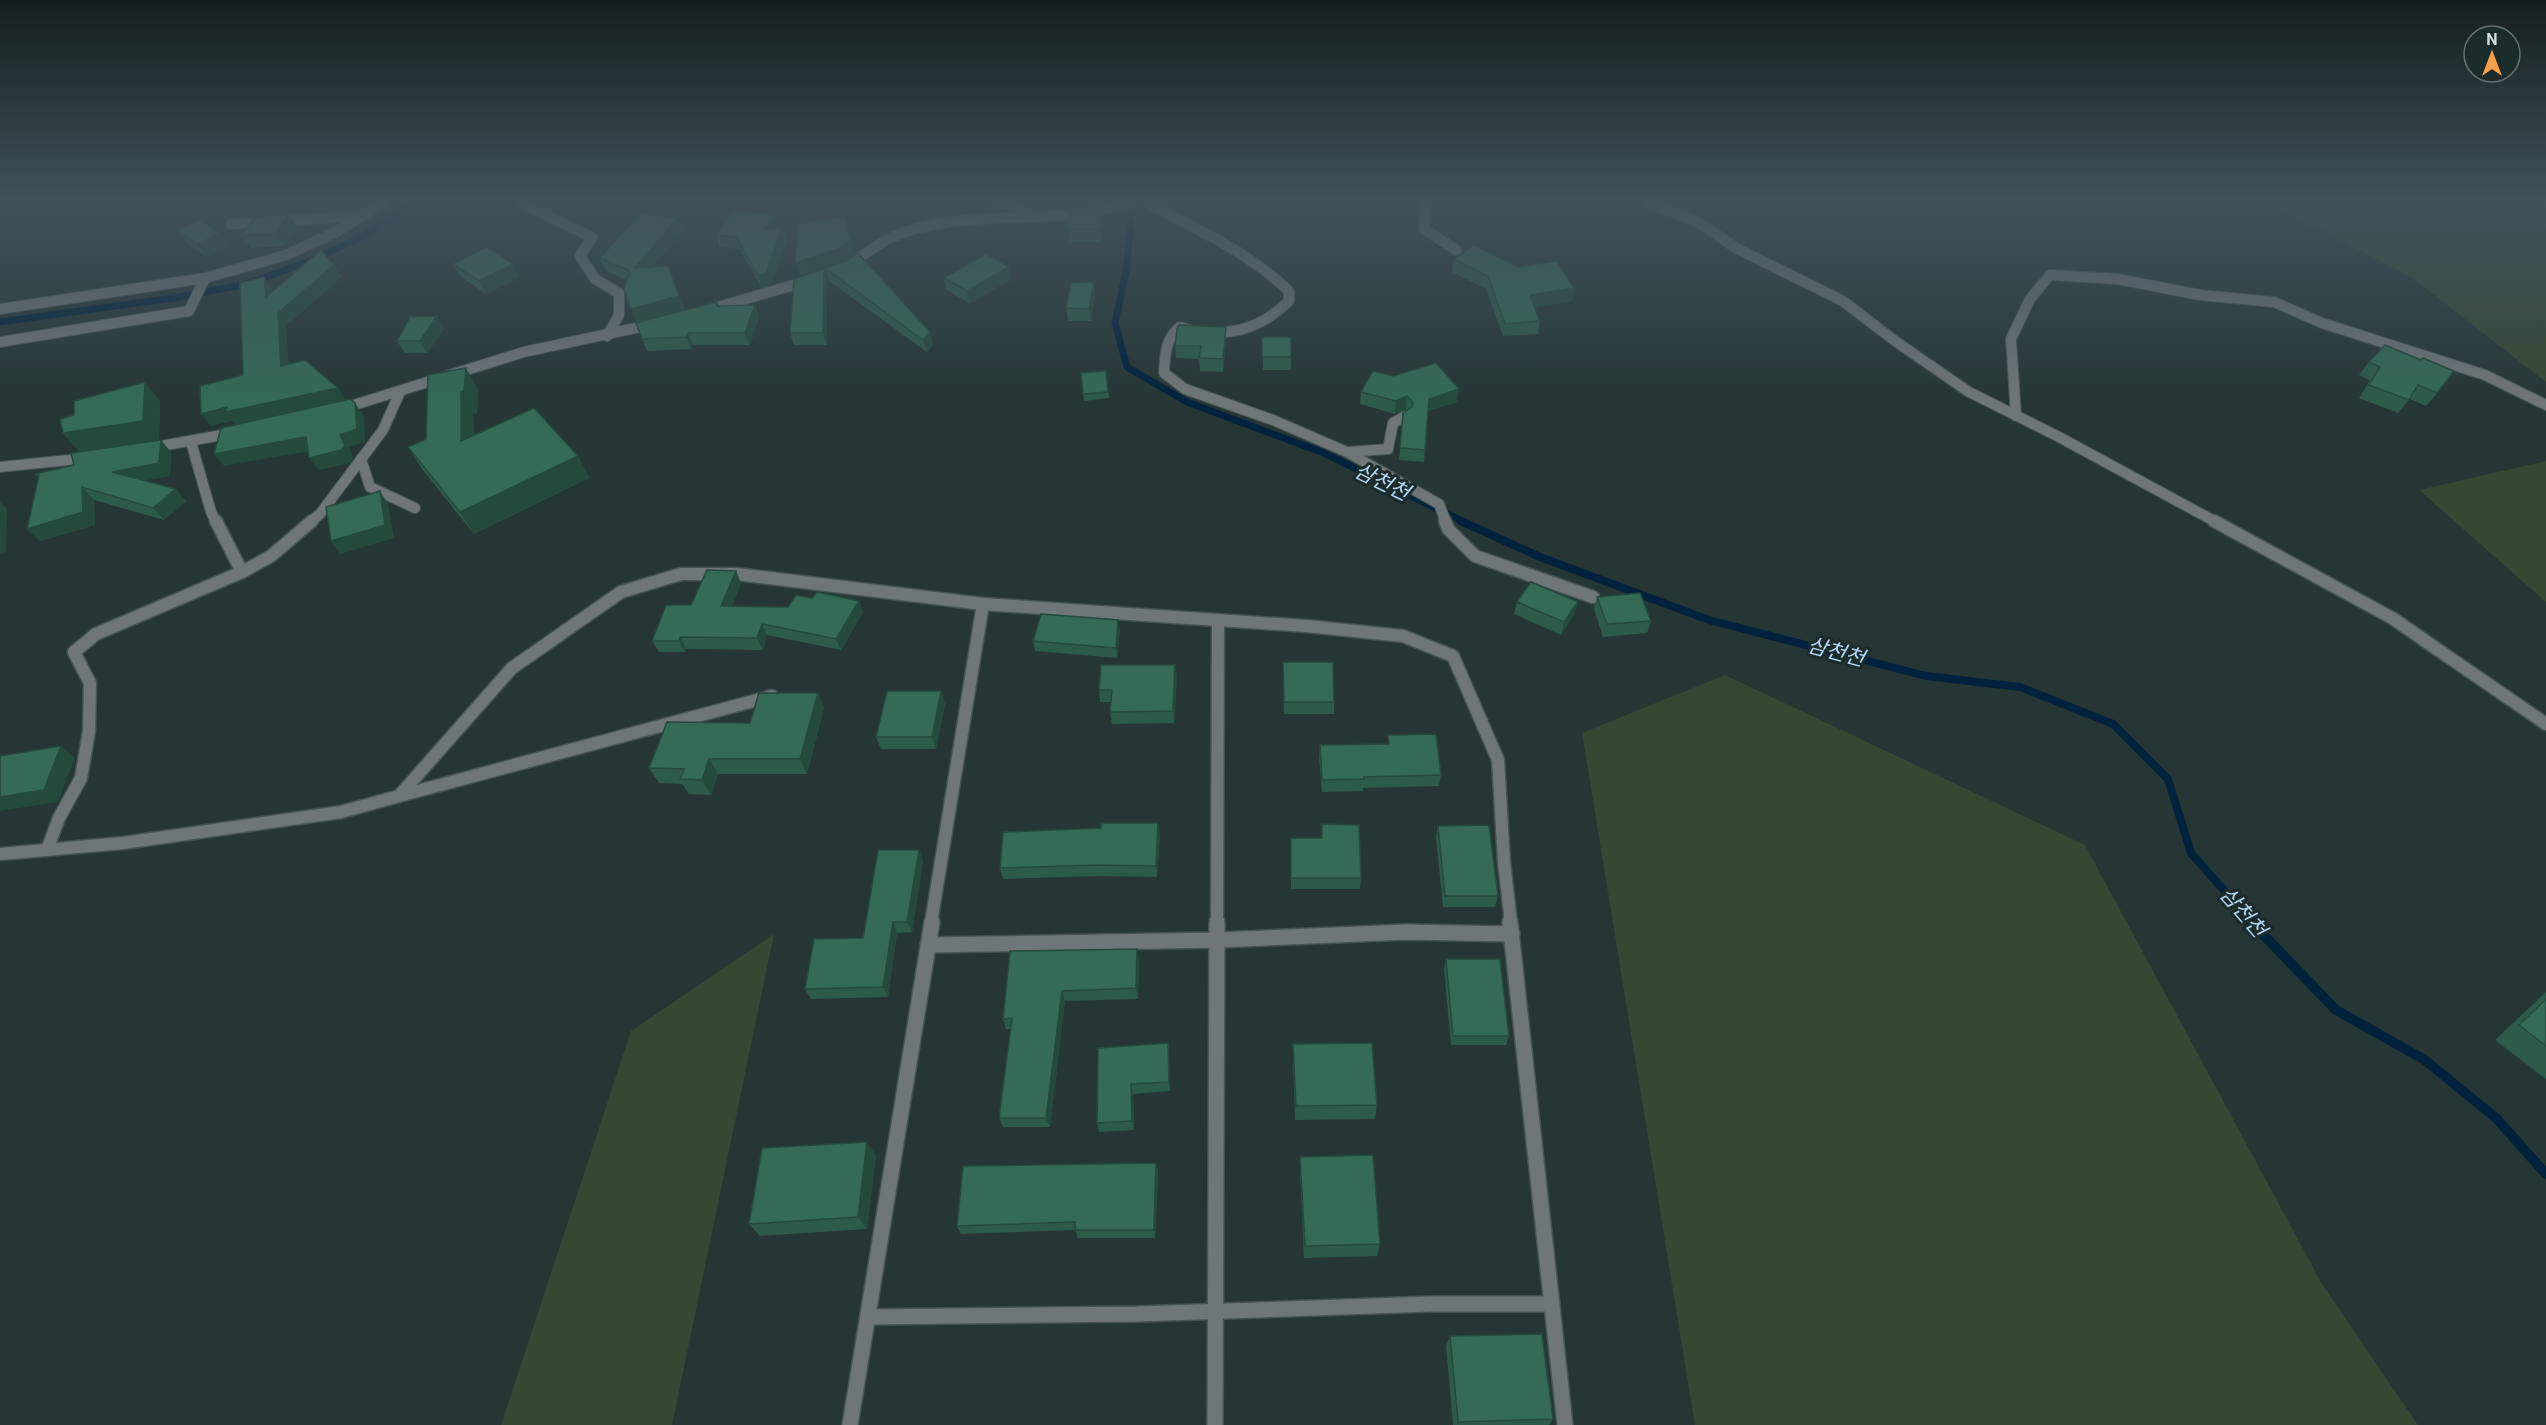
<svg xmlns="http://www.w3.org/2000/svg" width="2546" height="1425" font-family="Roboto,'Noto Sans KR',sans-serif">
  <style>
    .green { fill: #354831 }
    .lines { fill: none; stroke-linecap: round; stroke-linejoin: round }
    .stream-far2 { stroke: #00223d; stroke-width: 7 }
    .stream-far1 { stroke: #00223d; stroke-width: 8 }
    .stream { stroke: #00223d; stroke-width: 10 }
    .service-casing { stroke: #455453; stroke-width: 12 }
    .minor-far2-casing { stroke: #455453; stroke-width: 12 }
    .minor-far1-casing { stroke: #455453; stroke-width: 15 }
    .minor-casing { stroke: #455453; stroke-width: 18 }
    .service { stroke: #6f7678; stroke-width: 10 }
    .minor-far2 { stroke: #6f7678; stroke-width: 10 }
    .minor-far1 { stroke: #6f7678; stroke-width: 12 }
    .minor { stroke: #6f7678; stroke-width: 15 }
    .wall { fill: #2d5b4a }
    .shaded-wall { fill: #244a3c }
    .building { fill: #346a56; stroke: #244a3c; stroke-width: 1.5 }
    .labels { text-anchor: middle; stroke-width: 6; stroke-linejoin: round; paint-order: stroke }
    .water-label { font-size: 21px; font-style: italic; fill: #b3d7f7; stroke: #1c2c2b }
  </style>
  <rect width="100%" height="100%" fill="#263635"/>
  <!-- green -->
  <g class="green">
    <path d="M2265,202H2546V382L2411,277Z"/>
    <path d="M2546,461V602L2419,490Z"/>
    <path d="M1725,675L2085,845L2322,1284L2418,1425H1695L1582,733Z"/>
    <path d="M774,934L672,1425H501L631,1031Z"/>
  </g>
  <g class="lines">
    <!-- stream-far2 -->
    <g class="stream-far2">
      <path d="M1131,212L1127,267L1115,323L1127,367L1187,402L1324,453L1464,522"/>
      <path d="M0,322L173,298L247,284L312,260L365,235L415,202"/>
    </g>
    <!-- stream-far1 -->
    <path class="stream-far1" d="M1461,521L1540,557L1709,620L1926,676L2020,687L2113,724L2168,779L2191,853L2253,923"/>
    <!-- stream -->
    <path class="stream" d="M2251,922L2336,1010L2425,1060L2497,1119L2546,1174"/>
    <!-- service casing -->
    <g class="service-casing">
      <path id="service" d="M361,459L370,487L415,508"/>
    </g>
    <!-- minor-far2 casing -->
    <g class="minor-far2-casing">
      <g id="minor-far2">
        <path d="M524,202L522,204L592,237L580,256L595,279L619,293V315L607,336"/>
        <path d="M993,202L1015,205L1032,217"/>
        <path d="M1146,202C1196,229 1247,251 1289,291V301C1265,324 1243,333 1210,333"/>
        <path d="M1426,202L1424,229L1456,250"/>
        <path d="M1647,202L1698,222L1736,248L1843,301L1895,341L1969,392L2059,437L2216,522"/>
        <path d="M231,224L360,216"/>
        <path d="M848,266C868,251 887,237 911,230C961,215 1015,219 1066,215C1088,213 1108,208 1129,202"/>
        <path d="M0,309L205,278L286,255L334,233L384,202"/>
        <path d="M708,310L807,281"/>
        <path d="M1190,330L1180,327C1165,339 1165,355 1164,373L1185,389L1273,420L1347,452L1439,504L1446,522"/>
        <path d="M0,342L189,311L205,278"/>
        <path d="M341,409L524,352L654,324"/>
        <path d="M2016,416L2011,339L2030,299L2050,275L2118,279L2200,295L2274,302L2322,323L2485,375L2546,405"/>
        <path d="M191,442L211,512L216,522"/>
        <path d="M150,448L233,433"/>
        <path d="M1348,452L1388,449L1393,423L1405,416"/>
        <path d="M0,467L88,458"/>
        <path d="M310,522L320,514L383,430L400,392"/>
      </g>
    </g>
    <!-- minor-far1 casing -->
    <g class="minor-far1-casing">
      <g id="minor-far1">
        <path d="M1445,521L1448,529L1475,556L1593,597"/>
        <path d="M2214,521L2392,618L2546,724"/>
        <path d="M242,572L271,556L312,521"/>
        <path d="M399,796L772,696"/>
        <path d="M47,850L59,818L81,778L89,731L90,683L74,652L96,634L242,572L216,521"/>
        <path d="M0,854L123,843L341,812L399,796L512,668L621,592L681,574H736L983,604L1306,626L1403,636L1453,656L1498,760L1504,862L1511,923"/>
        <path d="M931,923L983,604"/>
        <path d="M1217,923L1218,620"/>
      </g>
    </g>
    <!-- minor casing -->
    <g class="minor-casing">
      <g id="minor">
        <path d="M1510,922L1565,1425"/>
        <path d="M928,945L1218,940L1406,932L1512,934"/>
        <path d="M868,1317L1138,1314L1431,1304H1552"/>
        <path d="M850,1425L932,922"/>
        <path d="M1215,1425L1217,922"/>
      </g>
    </g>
    <!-- service -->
    <use href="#service" class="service"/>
    <!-- minor-far2 -->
    <use href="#minor-far2" class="minor-far2"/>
    <!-- minor-far1 -->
    <use href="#minor-far1" class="minor-far1"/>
    <!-- minor -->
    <use href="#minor" class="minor"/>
  </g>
  <!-- wall -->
  <g class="wall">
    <path d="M289,214L297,227L284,246L251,248L242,235Z"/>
    <path d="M1104,217L1102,242H1070L1068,229Z"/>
    <path d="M678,218L683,231L652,267L685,309L637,322L631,309L627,280L606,271L600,258Z"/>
    <path d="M783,227L787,240L771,285L762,288L740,249L720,247L716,235Z"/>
    <path d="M177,230L228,247L206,257L186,242Z"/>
    <path d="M1454,259L1518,267L1574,288L1572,301L1534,307L1540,321L1538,334L1503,336L1486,289L1452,272Z"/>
    <path d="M453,264L519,277L486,294L460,276Z"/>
    <path d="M825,268L933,345L927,352L829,281Z"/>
    <path d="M824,269L827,281V345H794L790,333Z"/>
    <path d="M944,278L1011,279L970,304L947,290Z"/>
    <path d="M1095,295L1091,321H1068L1066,308Z"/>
    <path d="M718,306L759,317L750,345H693L691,349L647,351L642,339Z"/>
    <path d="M1226,327V339L1223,372L1200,371L1199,359L1176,358L1175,346Z"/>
    <path d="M444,329L427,353H405L397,341Z"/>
    <path d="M1262,337H1291V370H1263Z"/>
    <path d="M2369,362L2437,393L2426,406L2410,399L2398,413L2359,398L2370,380L2359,375Z"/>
    <path d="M466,368L478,390L477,413L473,414L474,435L578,456L589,478L474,534L422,469L408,447L426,439Z"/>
    <path d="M1106,371L1109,398L1084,401L1081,373Z"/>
    <path d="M1361,392L1457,402L1428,411L1424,462L1399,460L1403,413L1407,411L1406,409L1395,414L1360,404Z"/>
    <path d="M160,401L159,440L171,452L170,476L145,480L186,501L164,520L94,500L95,525L40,541L27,529L39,478L35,474L74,465L80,452L63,433Z"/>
    <path d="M741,583L732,606L788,607L812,598L859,601L863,612L841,650L767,635L763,650L686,649L685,652H659L652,641L691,605Z"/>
    <path d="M1597,597L1651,621L1647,633L1603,637L1594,609Z"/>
    <path d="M1517,602H1578L1574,614L1561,635L1514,614Z"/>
    <path d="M1120,630L1117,658L1035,651L1033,641Z"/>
    <path d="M1283,662L1334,702V714H1284Z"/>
    <path d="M1175,665L1177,677L1174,723L1112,724L1110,712L1111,702H1100L1099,690Z"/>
    <path d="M941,691L945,704L936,749H881L876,737Z"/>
    <path d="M818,693L824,708L807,774H718L711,795L689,794L682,784L659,783L649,768Z"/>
    <path d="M1388,735L1441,775L1439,786L1363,788V791L1322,792L1319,757L1320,745L1388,744Z"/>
    <path d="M1322,824L1361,878L1360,889H1291V838H1321Z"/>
    <path d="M1438,826L1498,896L1495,907H1443L1436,837Z"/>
    <path d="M1160,834L1157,877L1100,876L1003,879L1000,868Z"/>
    <path d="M919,850L923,861L912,932L897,933L888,997L811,999L805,989L863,938Z"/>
    <path d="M1010,951L1139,959L1138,999L1065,1001L1050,1127H1003L999,1118L1011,1029H1006L1003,1019Z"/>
    <path d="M1446,959L1509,1036L1506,1045H1451L1444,969Z"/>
    <path d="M2546,992V1079L2495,1040Z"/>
    <path d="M1168,1043L1169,1053L1170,1091L1133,1094L1134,1130L1099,1132L1097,1123Z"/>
    <path d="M1293,1044L1377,1105L1375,1119L1295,1120L1293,1059Z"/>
    <path d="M876,1155L867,1229L760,1236L749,1224Z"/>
    <path d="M1300,1157L1380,1244L1377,1256L1304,1258L1300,1170Z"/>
    <path d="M1156,1163L1158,1171L1155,1238H1078L1075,1230L961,1234L957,1226Z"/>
    <path d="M1450,1336L1553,1419L1549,1425H1453L1446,1346Z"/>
  </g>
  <!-- shaded-wall -->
  <g class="shaded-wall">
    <path d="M1075,202H1100L1075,205Z"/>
    <path d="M1103,205L1104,217L1102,242L1100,229Z"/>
    <path d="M289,214L297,227L284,246L276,234Z"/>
    <path d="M775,215L779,228L764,230Z"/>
    <path d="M678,218L683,231L640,280L635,268Z"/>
    <path d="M783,227L787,240L771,285L762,288L758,275Z"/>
    <path d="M220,234L228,247L206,257L197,244Z"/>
    <path d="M851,240L855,253L844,261L799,276L795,263Z"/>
    <path d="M513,264L519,277L486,294L479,281Z"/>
    <path d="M334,265L342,277L286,326L290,379L281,366L278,313Z"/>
    <path d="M668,266L685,309L637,322L631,309Z"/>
    <path d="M1009,267L1011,279L970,304L967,291Z"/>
    <path d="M824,269L827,281V345L823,333Z"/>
    <path d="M264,277L272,289L275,309L266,297Z"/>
    <path d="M1094,283L1095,295L1091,321L1089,309Z"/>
    <path d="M1574,288L1572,301L1528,308L1530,295Z"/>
    <path d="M755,305L759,317L750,345L745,333Z"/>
    <path d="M437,316L444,329L427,353L420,341Z"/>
    <path d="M1226,327V339L1223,372V359Z"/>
    <path d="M930,332L933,345L927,352L923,340Z"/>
    <path d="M688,333L693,345L691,349L686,337Z"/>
    <path d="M466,368L478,390L477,413L473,414L474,463L461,441V392Z"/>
    <path d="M145,382L160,401L159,440L80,452L63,433Z"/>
    <path d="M338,388L346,400L235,425L232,421L211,426L201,414L227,407Z"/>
    <path d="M1459,389L1457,402L1427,411L1429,399Z"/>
    <path d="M1407,396L1406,409L1395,414L1396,401Z"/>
    <path d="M355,403L364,416L365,442L349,447L353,458L350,463L319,470L309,458L340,435Z"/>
    <path d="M306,437L315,450L224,466L214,454Z"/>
    <path d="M161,440L171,452L170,476L123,484L112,472Z"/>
    <path d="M578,456L589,478L474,534L460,512Z"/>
    <path d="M82,487L94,500L95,525L40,541L27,529Z"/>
    <path d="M176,489L186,501L164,520L153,508Z"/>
    <path d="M380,491L388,504L394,538L340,554L331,541Z"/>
    <path d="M0,502L7,509L6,552L0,553Z"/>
    <path d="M736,571L741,583L727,617L721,606Z"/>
    <path d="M859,601L863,612L841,650L836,639Z"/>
    <path d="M1578,602L1574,614L1561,635L1564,622Z"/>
    <path d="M1118,620L1120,630L1117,658L1116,648Z"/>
    <path d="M762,624L767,635L763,650L757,638Z"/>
    <path d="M680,637L686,649L685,652L679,641Z"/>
    <path d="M1175,665L1177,677L1174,723L1173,711Z"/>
    <path d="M941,691L945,704L936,749L932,737Z"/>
    <path d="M818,693L824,708L807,774L800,759Z"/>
    <path d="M61,746L75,758L58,802L0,811V797Z"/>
    <path d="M709,759L718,774L711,795L702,780Z"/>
    <path d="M1158,823L1160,834L1157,877L1156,866Z"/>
    <path d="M919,850L923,861L912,932L907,922Z"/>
    <path d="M893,922L897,933L888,997L883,987Z"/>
    <path d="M1137,949L1139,959L1138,999L1136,988Z"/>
    <path d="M1062,991L1065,1001L1050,1127L1046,1118Z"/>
    <path d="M1168,1043L1169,1053L1170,1091L1169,1082Z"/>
    <path d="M1131,1084L1133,1094L1134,1130L1132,1121Z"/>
    <path d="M867,1142L876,1155L867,1229L858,1217Z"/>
    <path d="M1156,1163L1158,1171L1155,1238L1154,1230Z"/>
  </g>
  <!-- building -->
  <g class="building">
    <path d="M1103,205L1100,229H1068L1071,207Z"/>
    <path d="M732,211L775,215L764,230L783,227L766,273L758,275L736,237L716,235Z"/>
    <path d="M641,213L678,218L635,268L668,266L679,296L631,309L624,289L630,271L600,258Z"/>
    <path d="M289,214L276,234L242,235L255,217Z"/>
    <path d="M845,216L851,240L840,248L795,263L798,224Z"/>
    <path d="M200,220L220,234L197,244L177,230Z"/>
    <path d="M1474,245L1518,267L1557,261L1574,288L1530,295L1540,321L1505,324L1488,276L1454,259Z"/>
    <path d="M487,247L513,264L479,281L453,264Z"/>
    <path d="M321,250L334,265L278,313L281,366L305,360L338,388L225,412L227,407L201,414L200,386L243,375L240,283L264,277L266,297Z"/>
    <path d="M858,253L930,332L923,340L825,268L846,261Z"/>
    <path d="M986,254L1009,267L967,291L944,278Z"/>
    <path d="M824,269L823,333H790L794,279Z"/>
    <path d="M1071,282L1094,283L1089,309L1066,308Z"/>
    <path d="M716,302L718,306L755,305L745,333H688L686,337L642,339L636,323Z"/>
    <path d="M437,316L420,341H397L410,317Z"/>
    <path d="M1179,325L1226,327L1223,359L1199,358L1201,346H1175L1177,329Z"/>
    <rect x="1262" y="337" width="29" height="20"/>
    <path d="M2385,345L2421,360L2423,358L2454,371L2437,393L2418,385L2409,400L2369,385L2380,367L2369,362Z"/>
    <path d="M1436,363L1459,389L1429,399L1425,450L1400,448L1403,413L1412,407L1413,403L1407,396L1396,401L1361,392L1373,371L1393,376Z"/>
    <path d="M466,368L464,391L461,392V441L534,408L578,456L460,512L408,447L426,439L428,375Z"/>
    <path d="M1106,371L1108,392L1083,394L1081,373Z"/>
    <path d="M145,382L143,421L63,433L60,419L74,415V401Z"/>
    <path d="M350,399L355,403L357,429L340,435L345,445L341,450L309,458L306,437L214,454L221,428Z"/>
    <path d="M161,440L159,463L112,472L176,489L153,508L82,487L83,512L27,529L39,475L35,474L74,465L71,453Z"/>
    <path d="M380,491L385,525L331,541L326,507Z"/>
    <path d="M707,570L736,571L721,606L788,607L796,595L812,598L817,592L859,601L836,639L762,624L757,638L680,637L679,641H652L666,605H691Z"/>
    <path d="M1531,582L1578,602L1564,622L1517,602Z"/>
    <path d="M1640,593L1651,621L1607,624L1597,597Z"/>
    <path d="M1041,614L1118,620L1116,648L1033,641Z"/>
    <path d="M1283,662H1333L1334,702H1284Z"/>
    <path d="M1101,665H1175L1173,711L1110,712L1112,690H1099Z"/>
    <path d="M887,691H941L932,737H876Z"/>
    <path d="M759,693H818L800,759H709L702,780L680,779L684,769L649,768L667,722L750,723Z"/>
    <path d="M1436,734L1441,775L1364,777V779L1322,780L1320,745L1389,744L1388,735Z"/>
    <path d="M61,746L44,790L0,797V756Z"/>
    <path d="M1101,823H1158L1156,866L1098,865L1000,868L1003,832L1101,828Z"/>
    <path d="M1322,824L1359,825L1361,878H1291V838H1322Z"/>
    <path d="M1489,825L1498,896H1445L1438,826Z"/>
    <path d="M878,850H919L907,922H893L883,987L805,989L814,939L863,938Z"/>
    <path d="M1137,949L1136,988L1062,991L1046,1118H999L1012,1018L1003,1019L1010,951Z"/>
    <path d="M1446,959H1500L1509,1036H1453Z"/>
    <path d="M2546,999V1046L2519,1025Z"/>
    <path d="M1168,1043L1169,1082L1131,1084L1132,1121L1097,1123L1098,1048Z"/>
    <path d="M1372,1043L1377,1105L1296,1106L1293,1044Z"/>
    <path d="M867,1142L858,1217L749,1224L762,1148Z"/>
    <path d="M1373,1155L1380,1244L1305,1246L1300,1157Z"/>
    <path d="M1156,1163L1154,1230H1075V1222L957,1226L963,1166Z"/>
    <path d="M1542,1334L1553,1419L1458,1422L1450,1336Z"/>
  </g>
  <!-- sky -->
  <linearGradient id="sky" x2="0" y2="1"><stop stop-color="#151e1d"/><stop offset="0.5" stop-color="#41525c"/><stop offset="1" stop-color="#41525c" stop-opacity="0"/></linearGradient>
  <rect width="2546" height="402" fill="url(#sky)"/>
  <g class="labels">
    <!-- water labels -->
    <g class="water-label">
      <text transform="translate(1382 482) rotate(26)" y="7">삼천천</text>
      <text transform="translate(1836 652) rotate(15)" y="7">삼천천</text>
      <text transform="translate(2243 912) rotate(49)" y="7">삼천천</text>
    </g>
  </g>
  <!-- north arrow -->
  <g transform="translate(2492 54)"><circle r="28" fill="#1c2c2b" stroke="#657272" stroke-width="1.5"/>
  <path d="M0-4.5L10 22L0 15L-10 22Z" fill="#f8a14a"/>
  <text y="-9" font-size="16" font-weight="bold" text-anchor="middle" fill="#d3dcdc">N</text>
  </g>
</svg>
